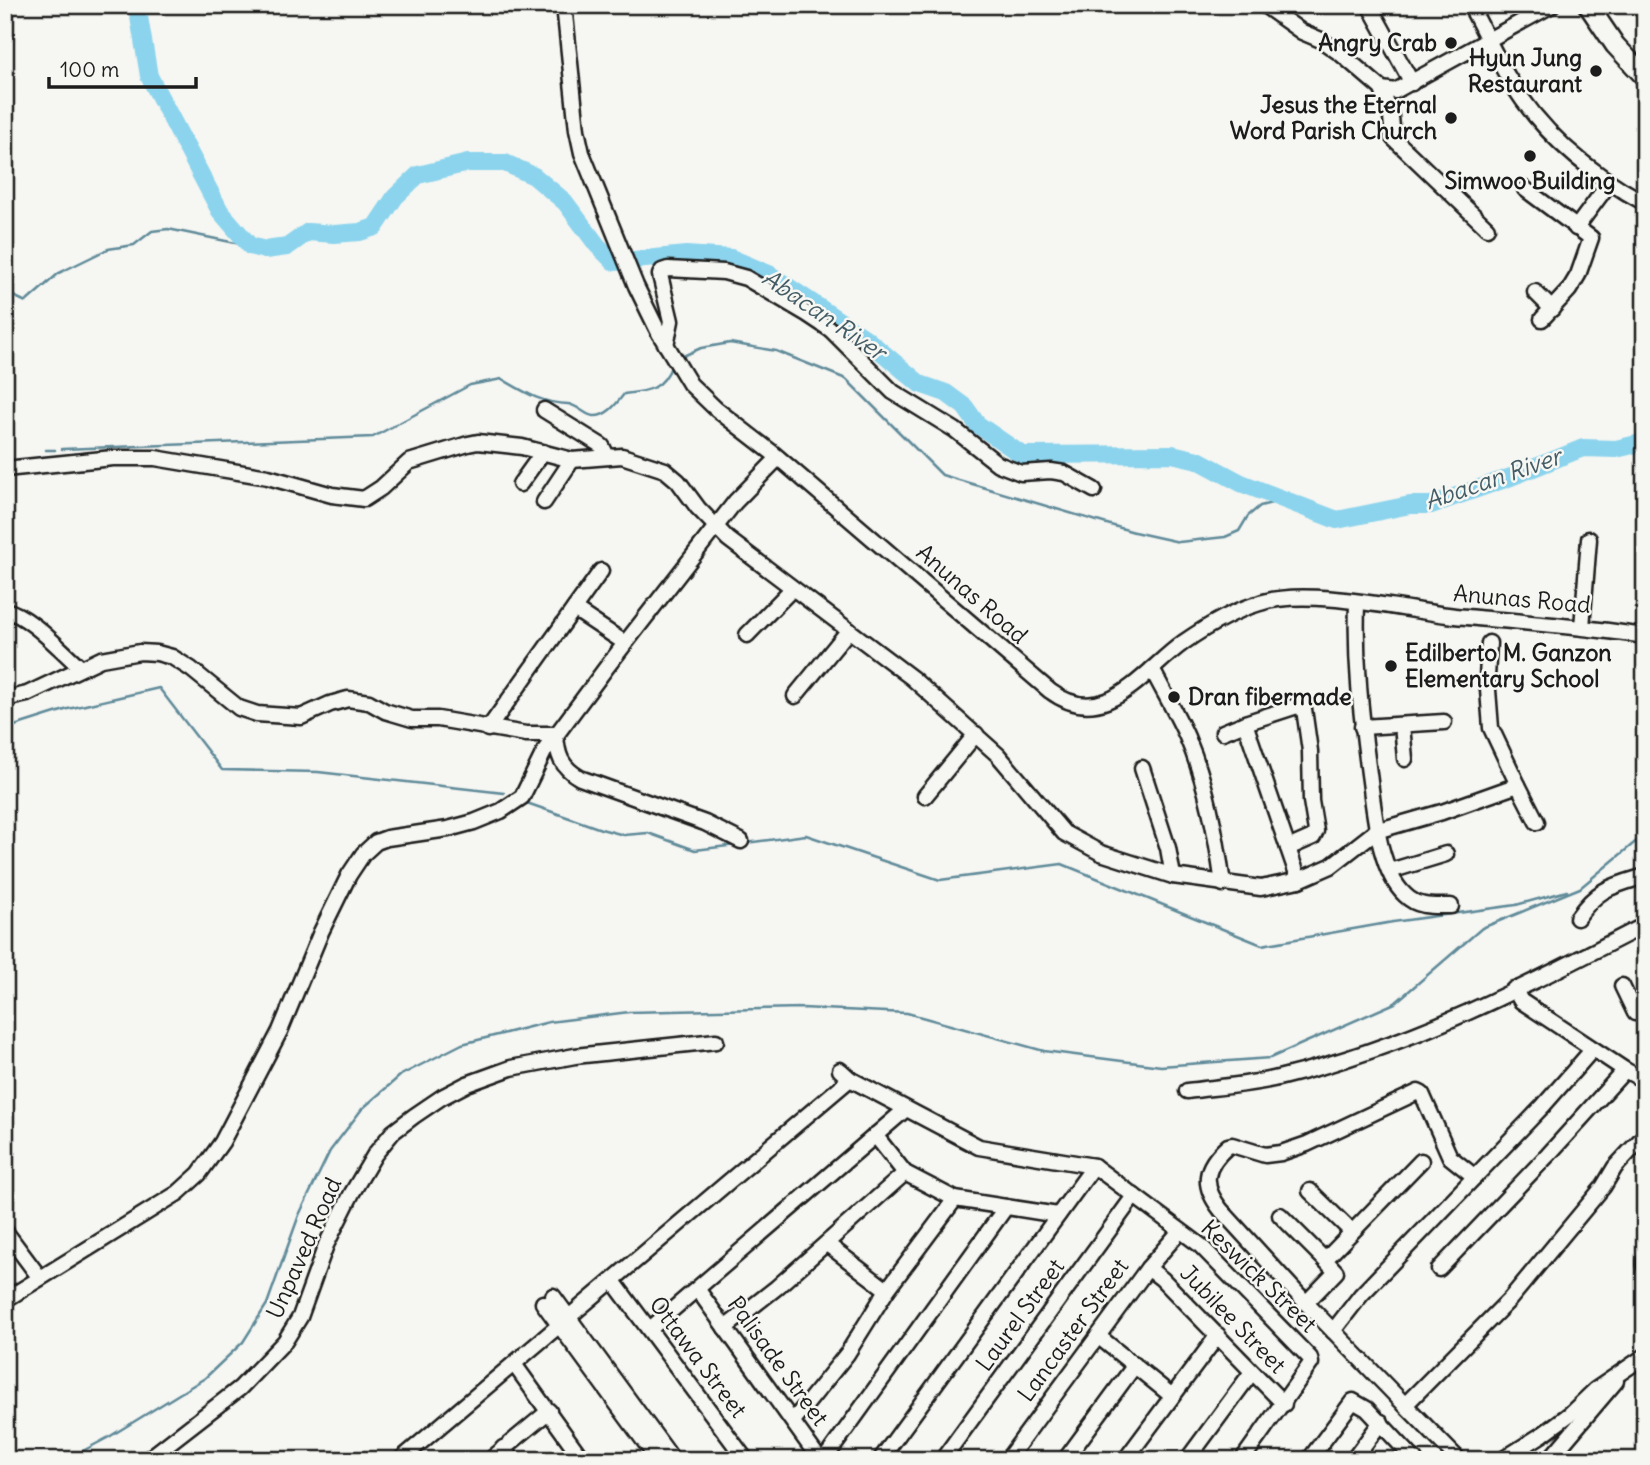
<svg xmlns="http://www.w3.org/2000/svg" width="1650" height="1465" font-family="Delius,sans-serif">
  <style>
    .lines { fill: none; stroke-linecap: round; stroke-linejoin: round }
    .stream { stroke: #5f8a99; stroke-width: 2.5 }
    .river { stroke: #8cd4ed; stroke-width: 18 }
    .minor-casing { stroke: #1c1c1c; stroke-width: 19 }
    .major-casing { stroke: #1c1c1c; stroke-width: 23 }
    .minor { stroke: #f6f6f2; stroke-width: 14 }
    .major { stroke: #f6f6f2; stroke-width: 18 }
    .poi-dot { fill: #1c1c1c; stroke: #f6f6f2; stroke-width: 2.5 }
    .labels { text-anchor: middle; stroke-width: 5; stroke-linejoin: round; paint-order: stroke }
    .poi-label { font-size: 23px; font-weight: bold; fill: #1c1c1c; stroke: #f6f6f2; text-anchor: end }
    .street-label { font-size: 23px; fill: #1c1c1c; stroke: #f6f6f2 }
    .water-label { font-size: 24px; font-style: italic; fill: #435c65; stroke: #f6f6f2 }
  </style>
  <rect width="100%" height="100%" fill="#f6f6f2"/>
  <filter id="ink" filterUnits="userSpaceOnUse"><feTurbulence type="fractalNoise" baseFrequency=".0143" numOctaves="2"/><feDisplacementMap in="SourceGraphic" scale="14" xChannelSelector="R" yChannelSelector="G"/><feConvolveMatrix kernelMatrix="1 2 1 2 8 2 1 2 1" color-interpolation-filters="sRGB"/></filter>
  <g filter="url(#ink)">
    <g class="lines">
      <!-- stream -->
      <g class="stream">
        <path d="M5,292L26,302L59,273L108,249L134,245L152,231L168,229L250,246"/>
        <path d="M681,357L701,348L730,343L776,351L846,379L942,475L1134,532L1179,542L1225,537L1239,531L1248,516L1260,506L1284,500"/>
        <path d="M62,449L373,437L470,385L502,379C526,393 541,403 568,404C577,405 585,415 593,416C607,417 617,403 624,394C649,391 662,390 672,365"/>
        <path d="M46,450H55"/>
        <path d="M5,729L68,709L159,688L222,770L318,772L504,793"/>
        <path d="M524,802L601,829L624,835L648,833L695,850L736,845"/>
        <path d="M746,843L806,835L940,880L1062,864L1262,945L1393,922L1516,905L1567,891"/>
        <path d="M66,1460L109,1437L205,1378L243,1342L267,1304L299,1215L330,1151L362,1109L401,1075L462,1044L549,1022L629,1012L802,1008L907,1013L1044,1051L1161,1066L1270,1058L1395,1003L1482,928L1580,888L1645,834"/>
      </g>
      <!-- river -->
      <path class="river" d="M137,5L149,76L220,211L250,246L265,250L287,247L308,232L334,234L360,232L375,227L395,197L418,175L468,163H505L534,176L565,202L597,245L614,262L686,255L731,258L769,274L865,338L920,384L946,393L965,407L977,424L1022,455L1172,454L1198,460L1241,483L1337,520L1410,505H1431L1511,477L1583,448L1616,449L1645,442"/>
      <!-- minor casing -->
      <g class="minor-casing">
        <g id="minor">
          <path d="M564,5L577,130L582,153L636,286L659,333L690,384L716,409L774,454L1050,691C1105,732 1142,672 1184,642C1207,626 1233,611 1260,603C1307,587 1403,610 1455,616C1518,622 1582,626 1645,636"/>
          <path d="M1264,5L1302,32L1321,40L1341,54L1382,89L1395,91L1552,5"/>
          <path d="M1369,5L1412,83"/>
          <path d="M1470,5C1483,29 1494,53 1508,77C1540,132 1589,173 1645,203"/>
          <path d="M1382,89L1391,117L1393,138L1487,228"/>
          <path d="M1525,189L1591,238L1578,275L1569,290L1542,319"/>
          <path d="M1576,228L1610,182"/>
          <path d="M1535,292L1552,309"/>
          <path d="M666,345L671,321L660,275L662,271L668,269L724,272L746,278L807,314L831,330L893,392L955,430L998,464L1021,473L1051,471L1064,473L1094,490"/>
          <path d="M544,410L602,446L607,456"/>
          <path d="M5,469L113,458H155L268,477L332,495L364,499L381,488L409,462L468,444L478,442L522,447L572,460L622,456L665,470L678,481L698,508L728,539L912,678L998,755L1064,833L1101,853L1173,876L1261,888L1299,880L1331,866L1376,831L1442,812L1518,785L1537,822"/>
          <path d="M520,484L543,452"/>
          <path d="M544,502L572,460"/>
          <path d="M1357,603C1355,663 1361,714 1369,774C1374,808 1378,870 1405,895C1418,908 1434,906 1451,906"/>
          <path d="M574,609L625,643"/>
          <path d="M5,610C31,616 60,650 80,667"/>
          <path d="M1582,627L1589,539"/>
          <path d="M747,635L792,589"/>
          <path d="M1489,643L1487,677L1491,728L1518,785"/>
          <path d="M1152,669C1163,691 1177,714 1187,737C1207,784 1216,834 1223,884"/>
          <path d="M795,696L849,630"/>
          <path d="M5,699L27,694L101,659L140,652L157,653L172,657L191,669L239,708L257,714L301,717L330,704L348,699L369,702L385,711L412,719H438L526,734H556"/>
          <path d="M1245,723L1297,706L1304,709L1310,751L1311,801L1316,831L1313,837L1288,848"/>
          <path d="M1402,725L1405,759"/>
          <path d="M1362,727L1444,722"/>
          <path d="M488,729L601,571"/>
          <path d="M1223,732L1245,723L1299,880"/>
          <path d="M556,734C557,755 561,767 580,778L705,823L741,841"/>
          <path d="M1142,768L1168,848L1173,876"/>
          <path d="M925,796L976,734"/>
          <path d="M1390,871L1446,854"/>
          <path d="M1577,918C1598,888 1612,886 1645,876"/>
          <path d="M1622,986L1635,1013L1645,1011"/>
          <path d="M1514,989L1521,1001L1625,1070L1645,1081"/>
          <path d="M840,1070L850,1079L979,1147L1094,1166L1200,1245L1310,1358L1311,1363L1242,1460"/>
          <path d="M1187,1091C1218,1087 1251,1085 1282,1077C1411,1046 1527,986 1645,925"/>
          <path d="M875,1135L905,1173L955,1199L1058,1215"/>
          <path d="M1421,1161L1325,1260L1336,1272L1306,1303L1405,1405L1510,1299L1603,1187L1615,1167L1645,1135"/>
          <path d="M1310,1191L1351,1231"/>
          <path d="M1280,1215L1325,1260"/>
          <path d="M5,1231L40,1278"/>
          <path d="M827,1244L887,1290"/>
          <path d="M1645,1260V1266"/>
          <path d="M1148,1268L1162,1279L1284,1404"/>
          <path d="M1439,1269L1548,1155L1625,1070"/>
          <path d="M613,1281L746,1460"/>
          <path d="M698,1290L820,1460"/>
          <path d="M553,1296L673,1460"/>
          <path d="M5,1300L178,1193L199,1174L222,1142L280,1031L321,932L349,875L363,854L376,842L387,838L448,829L474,822L501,811L522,797L545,750L606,668L735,502L778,458"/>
          <path d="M543,1303L658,1460"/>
          <path d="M1306,1303L1221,1210C1201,1185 1204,1167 1228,1146L1232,1145L1265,1155L1281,1153L1307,1144L1418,1092L1422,1094L1450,1157L1475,1177"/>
          <path d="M725,1328L776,1288L905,1173"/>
          <path d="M650,1329L906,1109"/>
          <path d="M1333,1331L1361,1295L1543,1106L1593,1049"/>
          <path d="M1098,1336L1172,1396"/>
          <path d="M514,1364L583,1460"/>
          <path d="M1405,1405L1459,1460"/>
          <path d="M793,1421L847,1354L887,1290L955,1199"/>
          <path d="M503,1448L512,1460"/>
          <path d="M147,1460L240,1388L285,1341L300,1317L326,1245L352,1193L375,1154L393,1132L414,1116L442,1097L467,1084L511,1068L575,1056L716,1041"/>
          <path d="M400,1460L850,1079"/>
          <path d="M490,1460L549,1411"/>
          <path d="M824,1460L1006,1207"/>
          <path d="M880,1460L1094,1166"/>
          <path d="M942,1460L1134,1196"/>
          <path d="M1007,1460L1148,1268L1180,1231"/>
          <path d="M1065,1460L1135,1365"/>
          <path d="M1125,1460L1218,1335"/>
          <path d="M1187,1460L1252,1372"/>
          <path d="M1309,1460L1353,1401L1367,1409L1415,1460"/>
          <path d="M1353,1460L1381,1422"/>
          <path d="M1502,1460L1543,1434L1570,1414L1595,1390L1645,1356"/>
          <path d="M1549,1460L1616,1381"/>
        </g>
      </g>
      <!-- major casing -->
      <g class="major-casing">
        <path id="major" d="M1588,5L1615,45L1645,77"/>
      </g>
      <!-- minor -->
      <use href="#minor" class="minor"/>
      <!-- major -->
      <use href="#major" class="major"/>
    </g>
  </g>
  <!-- markers -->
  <g class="poi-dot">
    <circle cx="1451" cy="43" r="7"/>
    <circle cx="1596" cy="71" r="7"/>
    <circle cx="1451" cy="118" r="7"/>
    <circle cx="1530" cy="156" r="7"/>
    <circle cx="1391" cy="666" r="7"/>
    <circle cx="1174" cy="697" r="7"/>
  </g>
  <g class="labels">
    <!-- poi labels -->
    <g class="poi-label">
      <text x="1437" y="51">Angry Crab</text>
      <text x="1582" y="66">Hyun Jung<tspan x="1582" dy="26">Restaurant</tspan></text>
      <text x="1437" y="113">Jesus the Eternal<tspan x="1437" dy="26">Word Parish Church</tspan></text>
      <text x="1530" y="189" text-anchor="middle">Simwoo Building</text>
      <text x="1405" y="661" text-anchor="start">Edilberto M. Ganzon<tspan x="1405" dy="26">Elementary School</tspan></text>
      <text x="1188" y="705" text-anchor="start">Dran fibermade</text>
    </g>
    <!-- street labels -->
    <g class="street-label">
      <text transform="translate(972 594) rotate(41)" y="8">Anunas Road</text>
      <text transform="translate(1522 599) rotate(5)" y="8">Anunas Road</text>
      <text transform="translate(304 1248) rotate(-66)" y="8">Unpaved Road</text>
      <text transform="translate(1259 1276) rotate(44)" y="8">Keswick Street</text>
      <text transform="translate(1020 1315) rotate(-54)" y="8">Laurel Street</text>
      <text transform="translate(1233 1319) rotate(46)" y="8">Jubilee Street</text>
      <text transform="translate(1073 1330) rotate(-54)" y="8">Lancaster Street</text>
      <text transform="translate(698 1357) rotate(53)" y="8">Ottawa Street</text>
      <text transform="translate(778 1361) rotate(54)" y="8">Palisade Street</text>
    </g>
    <!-- water labels -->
    <g class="water-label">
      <text transform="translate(824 315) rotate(34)" y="8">Abacan River</text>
      <text transform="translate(1493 479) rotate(-19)" y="8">Abacan River</text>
    </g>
  </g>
  <!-- margin -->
  <rect width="1650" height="1465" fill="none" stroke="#f6f6f2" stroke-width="28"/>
  <rect x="14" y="14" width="1622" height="1437" fill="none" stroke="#1c1c1c" stroke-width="2.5" filter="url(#ink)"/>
  <!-- scale -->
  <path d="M49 77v10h147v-10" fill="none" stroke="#1c1c1c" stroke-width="3.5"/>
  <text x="60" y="77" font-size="21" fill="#1c1c1c" stroke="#f6f6f2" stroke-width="5" paint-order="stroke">100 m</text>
</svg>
